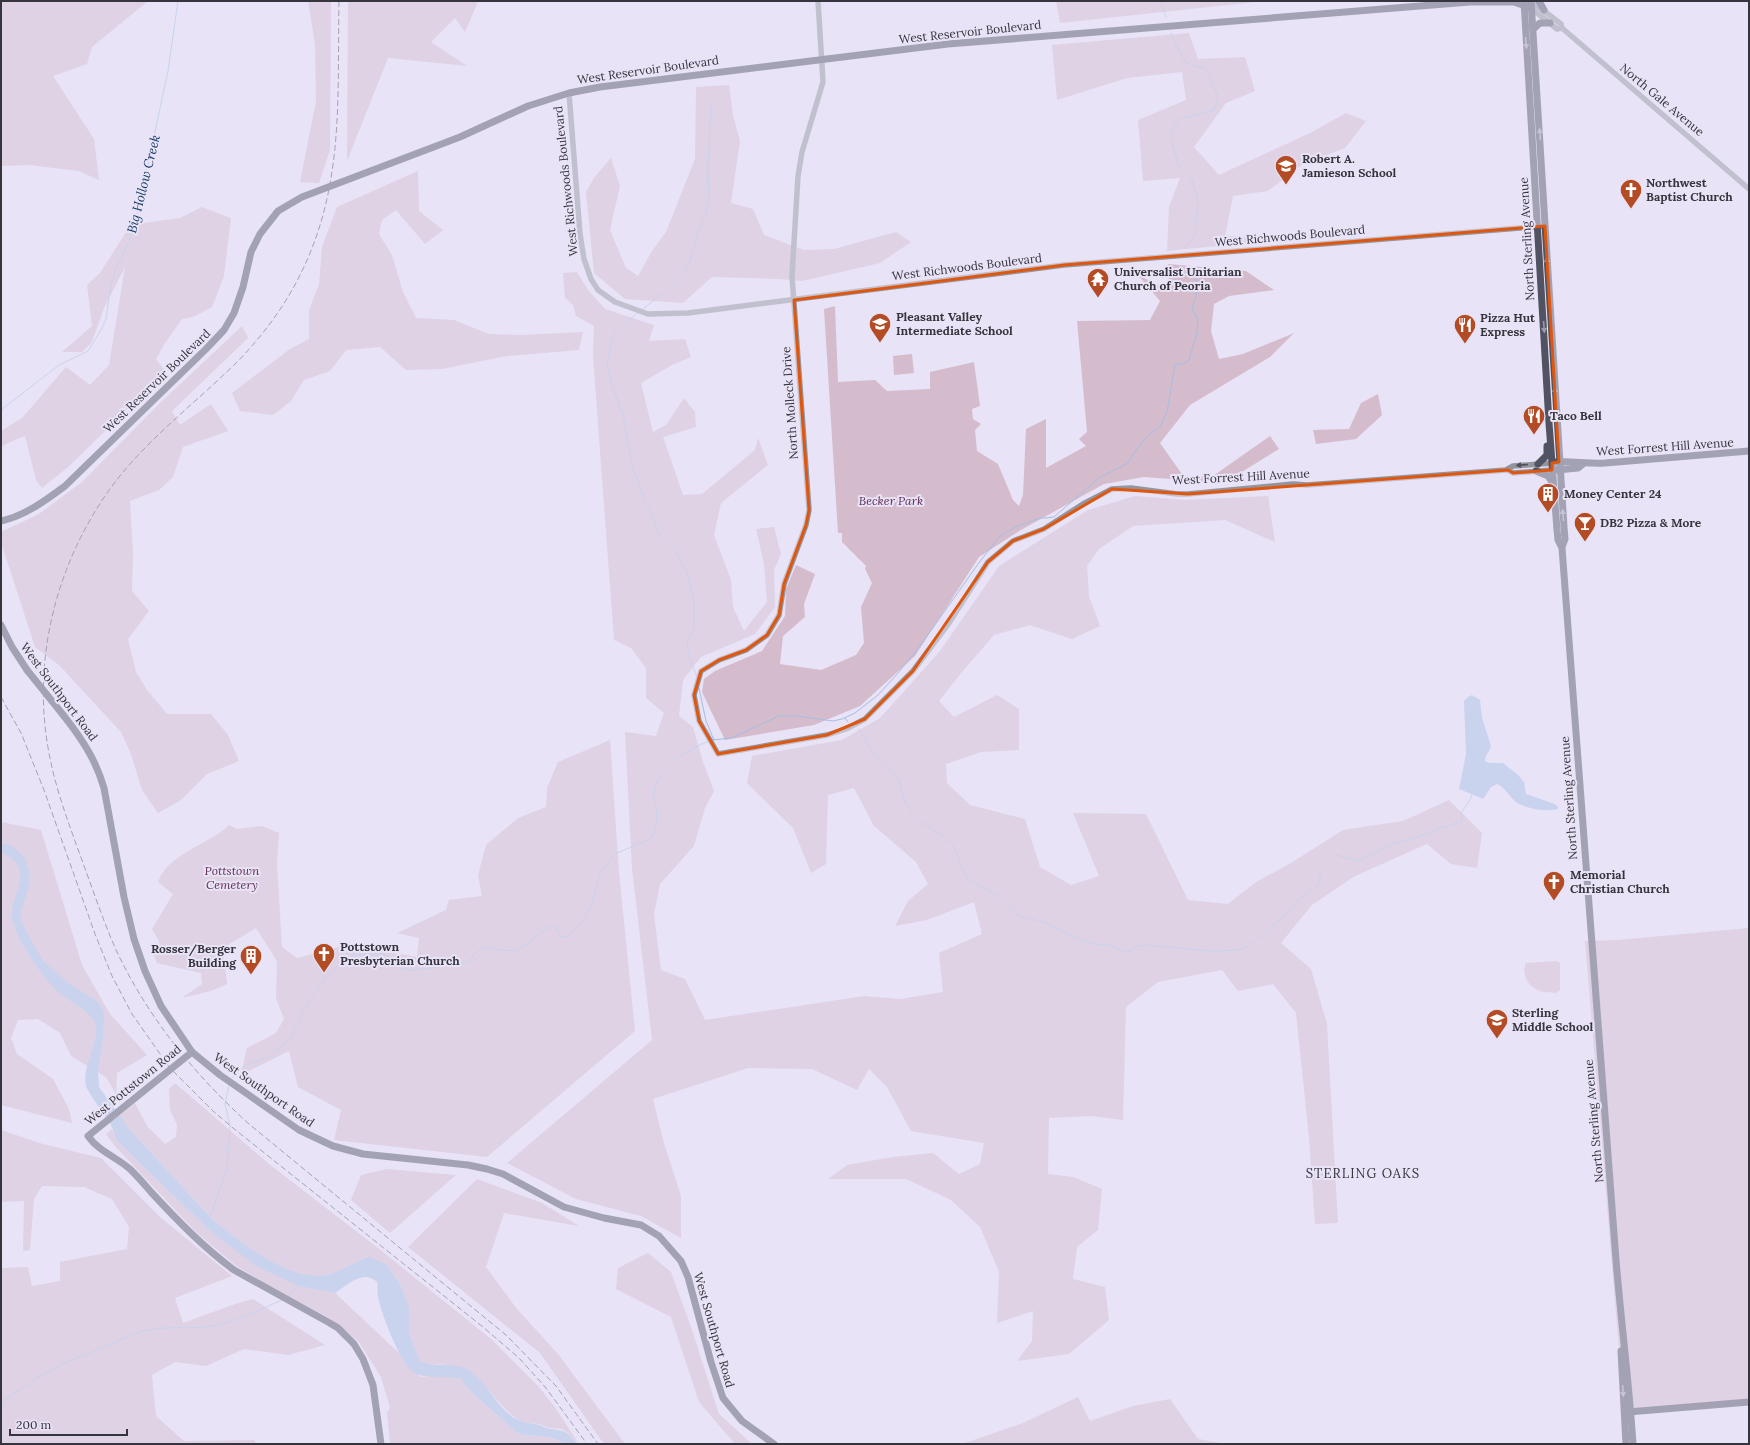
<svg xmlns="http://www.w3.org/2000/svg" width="1750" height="1445" font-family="Lora,serif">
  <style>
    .green { fill: #d5bccc }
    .water { fill: #a5bee2 }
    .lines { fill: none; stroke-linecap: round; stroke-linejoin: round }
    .stream { stroke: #a5bee2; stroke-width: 1 }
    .minor { stroke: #93959e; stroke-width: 5.5 }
    .major { stroke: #515362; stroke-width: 7 }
    .rail { stroke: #54525c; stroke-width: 1; stroke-dasharray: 6 3; stroke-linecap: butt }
    .major-bridge { stroke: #515362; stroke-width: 7 }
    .oneway { fill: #9c9bac }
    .oneway2 { fill: #525159 }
    .marked { fill: none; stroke: #df570e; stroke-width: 3; stroke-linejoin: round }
    .labels { text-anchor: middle; stroke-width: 4; stroke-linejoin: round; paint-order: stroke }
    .street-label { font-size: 12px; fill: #36343c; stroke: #e8e3f7 }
    .poi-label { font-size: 12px; font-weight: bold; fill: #36343c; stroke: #e8e3f7; text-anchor: start }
    .park-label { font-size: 12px; font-style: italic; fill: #602e52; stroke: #e8e3f7 }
    .water-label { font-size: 13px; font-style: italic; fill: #1a3b68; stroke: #e8e3f7 }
    .neighbourhood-label { font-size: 13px; letter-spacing: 1px; fill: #36343c; stroke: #e8e3f7 }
  </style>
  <rect width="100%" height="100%" fill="#e8e3f7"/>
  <!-- green -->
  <g class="green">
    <path d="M1,1H148L92,47L87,64L53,76L94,139L99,180L79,171L29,165L1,166Z"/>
    <path d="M308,1H331L330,150L319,183L300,182L316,101L315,44Z"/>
    <path d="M348,1H477V4L465,32L455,18L431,42L467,66L388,58L347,161Z"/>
    <path d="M1056,1H1265L1060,23Z"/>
    <path d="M1189,33L1198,59L1245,57L1255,91L1226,103L1194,147L1219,175L1312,132L1346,113L1366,121L1345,148L1303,164L1268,191L1233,196L1225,236L1298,238L1167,251L1169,207L1180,178L1143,181L1138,120L1186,100L1182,72L1127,78L1057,100L1052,45Z"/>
    <path d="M729,85L733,115L740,141L731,203L753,209L764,235L804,250L834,249L896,232L911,242L880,263L802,281L779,279L712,277L683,303L625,299L594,273L586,192L594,178L611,158L620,186L610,230L626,268L638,276L652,251L666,232L695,159L696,87Z"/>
    <path d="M418,171L419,211L443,230L425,244L396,210L382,220L379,234L392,255L403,292L416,318L454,320L489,334L521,335L583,332L579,350L507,356L442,369L406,370L380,347L346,350L330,371L304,380L291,401L273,415L240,411L232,393L290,349L309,339V310L319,284L322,247L337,207Z"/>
    <path d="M202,207L231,218L224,276L212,307L193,317L182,319L165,343L156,359L166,372L68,467L42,488L36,480L25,436L8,443L1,447V431L22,418L66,367L90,385L109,365L125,267L104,308L92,342L82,352H62L92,326L87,285L100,273L130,226L143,223L180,218Z"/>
    <path d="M1168,264L1246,271L1274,290L1229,296L1214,304L1211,331L1219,359L1243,354L1294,333L1270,357L1190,405L1160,443L1184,477L1213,476L1270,436L1279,449L1224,483L1144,477L1104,484L1019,531L979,557L915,656L860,706L814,725L725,740L702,692L704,679L715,671L762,651L785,616L786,589L796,565L815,574L804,604L805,617L783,636L780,664L821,670L856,655L864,643L861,607L872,583L865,569L866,566L842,542V533H838L824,309L835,306L838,382L875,380L887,391L930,389V372L974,362L980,406L972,409L973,419L981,424L975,430L977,451L998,464L1013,500L1019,506L1023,495L1026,429L1046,419V468L1086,446L1079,439L1087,432L1077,321L1150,320L1160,301L1138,275L1164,288L1169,280Z"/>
    <path d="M577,272L588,290L605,309L654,325L649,341L685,339L691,357L672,365L641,383L653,432L666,425L684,398L695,412L696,427L663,437L683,495L702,494L755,450L758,438L768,465L721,503L714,535L731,580L733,607L744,631L767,602L764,564L756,529L774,527L781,554L774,570L775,607L755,634L701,657L683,680L679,716L693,727L703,762L714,791L705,808L694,846L660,884L654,914L661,970L685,979L705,1020L864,996L900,999L943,992L939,953L982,934L974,902L927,920L895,926L908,901L928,884L916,862L874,826L854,788L828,795L826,864L811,873L793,828L747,783L752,756L842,740L880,718L940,651L999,566L1088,510L1135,496L1185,500L1268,496L1275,542L1225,520L1133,526L1099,549L1087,566L1089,596L1100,626L1072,639L1030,625L994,635L962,672L939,701L954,717L997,695L1019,709V750L981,752L946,764L947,783L970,805L1025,819L1040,867L1071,885L1099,876L1073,813L1146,814L1188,900L1228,904L1256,882L1291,863L1343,830L1403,821L1449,800L1482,833L1477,868L1451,864L1427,844L1355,876L1312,905L1281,943L1311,969L1327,1024L1338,1223L1315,1224L1309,1138L1296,1013L1273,984L1238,991L1222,970L1158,982L1126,1007L1123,1120L1091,1116L1049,1118L1048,1174L1073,1177L1102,1189L1098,1230L1077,1247L1073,1279L1105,1287L1109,1320L1069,1354L1017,1361L1032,1341L1033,1311L997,1323L999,1272L980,1227L951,1200L906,1179H828L847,1165L893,1157L933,1153L959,1174L980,1164L984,1143L911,1131L887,1087L869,1069L857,1090L812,1069L748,1068L653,1099L664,1143L681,1196V1238L641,1216L576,1199L507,1163L652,1040L632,868L625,732L656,736L664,713L646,698V668L631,648L614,640L593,356L594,326L576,316L573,305L565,298L563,273Z"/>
    <path d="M242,326L248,338L172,411L180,425L211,404L228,431L183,447L173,477L159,490L130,501L133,553L132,591L149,611L128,639L136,672L147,690L167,714H211L228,735L239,761L207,774L181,800L158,813L142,790L131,754L121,732L59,665L35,647L1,542V532L39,514L82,482L158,405Z"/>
    <path d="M912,354L914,373L894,375L893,356Z"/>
    <path d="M1378,394L1382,415L1356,439L1316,444L1313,430L1349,429L1361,403Z"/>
    <path d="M610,740L619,872L635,1031L487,1157L334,1140L341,1110L298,1087L289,1051L241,1075L247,1048L276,1033L284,1019L276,998L277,961L256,928L223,948L227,984L211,991L182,998L202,984L201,973L157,963L150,945L160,943L152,929L173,894L158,882C168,853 209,845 229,825L237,829L262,826L279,833L277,864L282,947L297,958L346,945L417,957L419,938L397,933L446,910L449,900L482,896L478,875L486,845L518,818L546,807L547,788L558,762Z"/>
    <path d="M1,822L41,830L82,965L110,1014L147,1055L117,1073L116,1094L106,1077L71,1056L60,1033L38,1019L18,1020L11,1038L17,1054L53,1079L69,1109L72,1123L1,1105Z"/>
    <path d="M1749,928V1403L1624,1410L1585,941L1618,940Z"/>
    <path d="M1557,961L1560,963V990L1556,993C1551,992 1545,993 1540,991C1528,987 1521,974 1526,963Z"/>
    <path d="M175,1083L269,1164L378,1248L491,1339L538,1386L554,1406L579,1444L568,1433L562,1429L549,1428L539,1424L521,1422L509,1413L478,1379L462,1368L440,1364H426L420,1361L409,1334L404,1296L400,1284L386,1264L363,1259C348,1265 337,1275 320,1276C287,1279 238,1241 213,1220L130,1130L119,1116L135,1103L147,1126L165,1144L176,1137L177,1125L170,1110L169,1089Z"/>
    <path d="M112,1129L117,1141L209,1230L298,1286L335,1293L399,1353L414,1373L422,1377L431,1376L461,1378L468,1389L517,1433C532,1438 551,1433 564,1444H390L387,1413L390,1408L381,1377L358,1341L329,1318L264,1283L235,1265L196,1232L115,1146L106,1134Z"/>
    <path d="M1,1130L43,1144L101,1158L160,1217L232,1276L175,1298L183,1323L235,1304L253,1299L325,1345L288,1355L244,1349L206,1366L175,1362L152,1375L156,1416L184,1441L254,1440L257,1444H1V1268L28,1267L32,1286L60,1281V1262L127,1249L129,1227L112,1199L84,1187L42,1186L34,1199L30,1250L23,1251L24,1201L1,1202Z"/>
    <path d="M387,1169L456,1175L390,1233L351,1200L361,1175Z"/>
    <path d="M477,1179L542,1203L579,1226L504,1213L486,1267L517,1309L558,1354L625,1444H604L540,1353L408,1247Z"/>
    <path d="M648,1253L671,1272L692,1330L719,1414L752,1444H735L699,1402L671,1317L616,1289L618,1268Z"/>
    <path d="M1078,1397L1090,1421L1133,1406L1170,1399L1198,1439L1226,1444H962L1023,1423Z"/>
  </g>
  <!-- water -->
  <g class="water">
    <path d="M1472,695L1480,700L1482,718L1491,746C1490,752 1485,754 1485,761L1489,763H1503L1518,775L1524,782L1526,794L1555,804L1558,807V809C1546,812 1525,809 1515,801C1509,796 1505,787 1497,784L1491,787L1483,799L1459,789L1466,754L1464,701L1468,697Z"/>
    <path d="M1,843L12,846L25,858L29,872V886L20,915L23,925L43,961L68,983L97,1001L104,1011L103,1036L98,1071L99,1087L130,1130L213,1220C239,1241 284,1277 319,1276C339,1275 352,1261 370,1257L386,1264L400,1284L409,1308V1334L420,1361C432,1367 448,1363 462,1367C487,1377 496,1411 520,1421C525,1423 531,1423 535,1424C541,1425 545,1428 550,1429C567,1431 566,1431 578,1444H564C551,1433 532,1438 517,1433L468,1389L461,1378C454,1378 421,1377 416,1374C401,1367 383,1317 379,1301C377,1295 378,1288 377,1282C363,1269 348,1285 335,1293L298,1286L256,1266L209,1230L117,1141C114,1135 113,1127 109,1122C104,1114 89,1094 86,1086C81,1067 102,1037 95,1023C88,1008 68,1002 56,990C45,979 20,945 16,930C14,924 11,918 12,912C15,886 35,868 1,852Z"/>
  </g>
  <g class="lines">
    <!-- stream -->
    <g class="stream">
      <path d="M1161,1L1166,17"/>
      <path d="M1171,33L1177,47L1186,63L1206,69L1218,97L1214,110L1180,119L1173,128L1171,140L1179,166L1192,180L1198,200L1195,236L1187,246"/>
      <path d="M643,309L668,289L683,274L689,264L698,231L705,216L709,200L708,168L711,105"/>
      <path d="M637,313L614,334L611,343L607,364L612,385L623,415L633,468L646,504L651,511L659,534L675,550L687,572L694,601V628L687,644L689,656L697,677"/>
      <path d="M1,410L59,365L88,351L101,330L106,319L111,285L116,268L123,255L134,229L168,71L178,1"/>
      <path d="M699,688L706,721L714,740"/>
      <path d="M845,718L848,722"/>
      <path d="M859,729L872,752L887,765L899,779L903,798L911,811L921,822L940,834L953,845L966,877L973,882L996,895L1019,916L1043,922L1082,940L1095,944L1110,945L1123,951H1130L1138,946L1146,945L1212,951L1238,950L1248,946L1282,918L1298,900L1320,884V868"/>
      <path d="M712,740L731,738L779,716H797L833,721L842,719L855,713L878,695L898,673L922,643L981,560L1000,536L1016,527L1040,518H1045L1054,517L1099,478L1128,463L1136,450L1148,436L1161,425L1167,412L1175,364H1183L1189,360L1197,333L1198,319L1192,308L1198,289L1194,268"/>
      <path d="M1336,855L1359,861L1395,843L1421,836L1441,828L1462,821L1461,813L1470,800L1472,795"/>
      <path d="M232,1078L244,1066L268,1057L291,1038L304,1009L328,975L343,961L355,955L384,954L396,962L401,969L414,970L461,964L471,959L475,953L483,948L490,947L499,950L517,951L550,926L556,927L560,936L567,937L582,923L592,903L601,871L615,854L652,838C657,827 657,817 656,805C655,801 653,797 654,793C656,771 688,748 707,742"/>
      <path d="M210,1217L227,1169L230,1126L225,1104L229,1085"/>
      <path d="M288,1295L298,1286"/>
      <path d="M1,1406L3,1401L40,1376L62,1364L143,1331C166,1325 190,1330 213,1326C237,1322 260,1309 282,1300"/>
    </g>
    <!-- minor -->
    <g class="minor">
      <path d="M818,1L823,82L802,152L798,176L792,276L809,510L806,525L784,584L779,615L767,635L746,650L719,660L701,671L694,695L699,721L718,754L827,735L846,729L865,719L913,671L949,623L988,562L1013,541L1044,529L1083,504L1112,489L1131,488L1177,494H1188L1293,484L1307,485L1506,470L1513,466L1552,463"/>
      <path d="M1531,1L1561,24L1562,28L1749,189"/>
      <path d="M1531,8L1557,29L1562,28"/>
      <path d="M569,93L580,234L584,259L591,279L598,290L615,302L648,314L688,313L1064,265L1545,226"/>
      <path d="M1508,470L1513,473L1552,470"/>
    </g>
    <!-- major -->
    <g class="major">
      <path d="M1524,1L1549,423L1557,530L1558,540L1562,548C1579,785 1598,1022 1616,1260C1621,1321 1629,1382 1633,1444"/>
      <path d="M1531,1L1564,527L1565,539L1562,547"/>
      <path d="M1539,1L1544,10"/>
      <path d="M1533,29L1540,23H1550"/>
      <path d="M1556,462C1573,461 1588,464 1605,463L1749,451"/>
      <path d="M1538,464L1547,455V446"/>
      <path d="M1557,470L1578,468L1583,464"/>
      <path d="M1536,471L1548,476L1553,484"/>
      <path d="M1,521C25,516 46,500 65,486L206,349L224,330L234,313L243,287L251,252L260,234L278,211L302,197L460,137L528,106L569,93L600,87L948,44L1470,2H1514L1531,8"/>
      <path d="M1,625L12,647L27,670"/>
      <path d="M64,716C82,739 96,760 104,788L124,897L134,939L145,971L161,1006L192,1052L220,1075L299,1130L333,1146L363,1154L468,1165L487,1169L503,1174L564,1207L604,1218L641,1225L659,1236L681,1261L688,1277L711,1362L723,1398L742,1421L774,1444"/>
      <path d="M192,1052L88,1136C99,1152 117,1157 131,1170C138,1177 145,1185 151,1192C177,1220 203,1247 234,1270L328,1322L338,1328L354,1344L363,1359L373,1385L381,1444"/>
      <path d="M1621,1351L1626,1444"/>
      <path d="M1628,1412L1749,1402"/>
    </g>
    <!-- rail -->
    <g class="rail">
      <path d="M339,1C337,99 345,187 299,277C284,307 263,335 239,360C194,405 141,443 105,496C54,571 32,664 49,753C56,791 70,827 83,863C94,893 104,923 117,952C149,1019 195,1075 249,1124L506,1335L556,1386L598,1444"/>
      <path d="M1,697L21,733L44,790L95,934L112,976L132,1014L170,1068L213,1111L233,1128L483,1327L519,1358L546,1388L587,1444"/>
    </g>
    <!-- major-bridge -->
    <path class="major-bridge" d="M27,670L64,716"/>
  </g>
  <!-- one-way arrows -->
  <defs><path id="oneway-solid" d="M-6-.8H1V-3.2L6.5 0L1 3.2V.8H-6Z"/></defs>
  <g class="oneway">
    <use href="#oneway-solid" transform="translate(1526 43) rotate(86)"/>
    <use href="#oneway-solid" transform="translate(1540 134) rotate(-94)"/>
    <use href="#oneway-solid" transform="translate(1547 263) rotate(-93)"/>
    <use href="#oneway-solid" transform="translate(1544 327) rotate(86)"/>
    <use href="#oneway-solid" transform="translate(1555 393) rotate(-94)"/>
    <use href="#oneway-solid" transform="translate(1563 515) rotate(-95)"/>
    <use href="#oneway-solid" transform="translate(1623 1391) rotate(87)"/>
  </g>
  <use class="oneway2" href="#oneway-solid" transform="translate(1522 465) rotate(175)"/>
  <!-- marked area -->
  <path d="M0 0H1750V1445H0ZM1545,226L1559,462L1552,463V470L1513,473L1508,470L1188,494L1112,489L1044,529L1013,541L988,562L913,671L865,719L827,735L718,754L699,721L694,695L701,671L719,660L746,650L767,635L779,615L784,584L806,525L809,510L794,300L1064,265Z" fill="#e8e3f7" fill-opacity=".55" fill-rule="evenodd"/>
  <path class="marked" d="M1545,226L1559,462L1552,463V470L1513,473L1508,470L1188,494L1112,489L1044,529L1013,541L988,562L913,671L865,719L827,735L718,754L699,721L694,695L701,671L719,660L746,650L767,635L779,615L784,584L806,525L809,510L794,300L1064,265Z"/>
  <!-- icons -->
  <defs>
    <g id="school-pin" transform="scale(1.15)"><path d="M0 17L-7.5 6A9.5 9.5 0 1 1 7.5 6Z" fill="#b34c24" stroke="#e8e3f7"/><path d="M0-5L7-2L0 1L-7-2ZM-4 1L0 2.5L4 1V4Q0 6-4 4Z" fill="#fff"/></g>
    <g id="church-pin" transform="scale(1.15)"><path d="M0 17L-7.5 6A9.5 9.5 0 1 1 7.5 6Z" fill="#b34c24" stroke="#e8e3f7"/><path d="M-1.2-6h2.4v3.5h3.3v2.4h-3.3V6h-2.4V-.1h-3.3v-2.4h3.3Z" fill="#fff"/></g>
    <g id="temple-pin" transform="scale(1.15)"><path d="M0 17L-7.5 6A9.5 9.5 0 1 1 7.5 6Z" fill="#b34c24" stroke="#e8e3f7"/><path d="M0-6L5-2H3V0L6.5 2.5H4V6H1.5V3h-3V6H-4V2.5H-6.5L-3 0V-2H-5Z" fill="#fff"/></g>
    <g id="restaurant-pin" transform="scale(1.15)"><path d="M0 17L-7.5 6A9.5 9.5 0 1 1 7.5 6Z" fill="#b34c24" stroke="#e8e3f7"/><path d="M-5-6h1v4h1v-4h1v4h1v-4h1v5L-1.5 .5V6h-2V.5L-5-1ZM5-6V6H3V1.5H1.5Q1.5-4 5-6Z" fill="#fff"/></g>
    <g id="building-pin" transform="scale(1.15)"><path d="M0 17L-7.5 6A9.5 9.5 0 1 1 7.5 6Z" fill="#b34c24" stroke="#e8e3f7"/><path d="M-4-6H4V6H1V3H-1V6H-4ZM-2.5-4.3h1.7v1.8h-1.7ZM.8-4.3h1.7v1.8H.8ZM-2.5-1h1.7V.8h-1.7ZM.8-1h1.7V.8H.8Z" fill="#fff"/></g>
    <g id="bar-pin" transform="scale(1.15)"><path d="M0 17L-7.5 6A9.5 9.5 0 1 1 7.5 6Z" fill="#b34c24" stroke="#e8e3f7"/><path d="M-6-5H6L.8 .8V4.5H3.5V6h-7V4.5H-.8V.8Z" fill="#fff"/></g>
  </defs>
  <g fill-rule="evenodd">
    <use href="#school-pin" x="1286" y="166"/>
    <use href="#church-pin" x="1631" y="190"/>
    <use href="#temple-pin" x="1098" y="279"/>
    <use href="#school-pin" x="880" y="324"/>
    <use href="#restaurant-pin" x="1465" y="325"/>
    <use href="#restaurant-pin" x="1534" y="416"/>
    <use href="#building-pin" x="1548" y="494"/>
    <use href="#bar-pin" x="1585" y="523"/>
    <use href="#church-pin" x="1554" y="882"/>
    <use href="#church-pin" x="324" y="954"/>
    <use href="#building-pin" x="251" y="956"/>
    <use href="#school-pin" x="1497" y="1020"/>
  </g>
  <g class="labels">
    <!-- street labels -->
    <g class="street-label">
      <text transform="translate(970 32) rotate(-6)" y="4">West Reservoir Boulevard</text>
      <text transform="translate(648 70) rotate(-8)" y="4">West Reservoir Boulevard</text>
      <text transform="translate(1662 100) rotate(40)" y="4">North Gale Avenue</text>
      <text transform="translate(566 181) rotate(-96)" y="4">West Richwoods Boulevard</text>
      <text transform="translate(1290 236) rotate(-5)" y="4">West Richwoods Boulevard</text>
      <text transform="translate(1527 239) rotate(-93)" y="4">North Sterling Avenue</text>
      <text transform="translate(967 267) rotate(-7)" y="4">West Richwoods Boulevard</text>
      <text transform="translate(157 381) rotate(-44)" y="4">West Reservoir Boulevard</text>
      <text transform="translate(790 403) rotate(-94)" y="4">North Molleck Drive</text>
      <text transform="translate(1665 447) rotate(-4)" y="4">West Forrest Hill Avenue</text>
      <text transform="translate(1241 477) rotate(-3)" y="4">West Forrest Hill Avenue</text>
      <text transform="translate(59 692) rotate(53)" y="4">West Southport Road</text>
      <text transform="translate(1569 798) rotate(-94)" y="4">North Sterling Avenue</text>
      <text transform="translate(133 1085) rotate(-39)" y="4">West Pottstown Road</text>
      <text transform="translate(264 1090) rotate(35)" y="4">West Southport Road</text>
      <text transform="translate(1594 1121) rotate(-95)" y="4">North Sterling Avenue</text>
      <text transform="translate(714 1330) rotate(74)" y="4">West Southport Road</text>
    </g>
    <!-- poi labels -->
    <g class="poi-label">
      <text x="1302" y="163">Robert A.<tspan x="1302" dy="14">Jamieson School</tspan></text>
      <text x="1646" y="187">Northwest<tspan x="1646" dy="14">Baptist Church</tspan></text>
      <text x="1114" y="276">Universalist Unitarian<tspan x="1114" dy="14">Church of Peoria</tspan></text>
      <text x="896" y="321">Pleasant Valley<tspan x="896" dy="14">Intermediate School</tspan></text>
      <text x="1480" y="322">Pizza Hut<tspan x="1480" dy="14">Express</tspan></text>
      <text x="1550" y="420">Taco Bell</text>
      <text x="1564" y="498">Money Center 24</text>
      <text x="1600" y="527">DB2 Pizza &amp; More</text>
      <text x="1570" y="879">Memorial<tspan x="1570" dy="14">Christian Church</tspan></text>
      <text x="340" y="951">Pottstown<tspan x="340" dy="14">Presbyterian Church</tspan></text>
      <text x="236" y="953" text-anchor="end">Rosser/Berger<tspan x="236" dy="14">Building</tspan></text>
      <text x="1512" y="1017">Sterling<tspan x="1512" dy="14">Middle School</tspan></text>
    </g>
    <!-- park labels -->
    <g class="park-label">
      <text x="891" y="505">Becker Park</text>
      <text x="232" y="875">Pottstown<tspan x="232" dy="14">Cemetery</tspan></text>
    </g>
    <!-- water labels -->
    <g class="water-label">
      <text transform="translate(143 184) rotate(-76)" y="5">Big Hollow Creek</text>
    </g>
    <!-- neighbourhood labels -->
    <g class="neighbourhood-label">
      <text x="1363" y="1178">STERLING OAKS</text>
    </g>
  </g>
  <!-- border -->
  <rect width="1750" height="1445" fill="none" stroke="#36343c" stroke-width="4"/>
  <!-- scale -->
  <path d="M10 1429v6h117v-6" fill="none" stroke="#36343c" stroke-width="2"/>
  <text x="16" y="1429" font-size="12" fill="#36343c" stroke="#e8e3f7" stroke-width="3" paint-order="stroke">200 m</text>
</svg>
